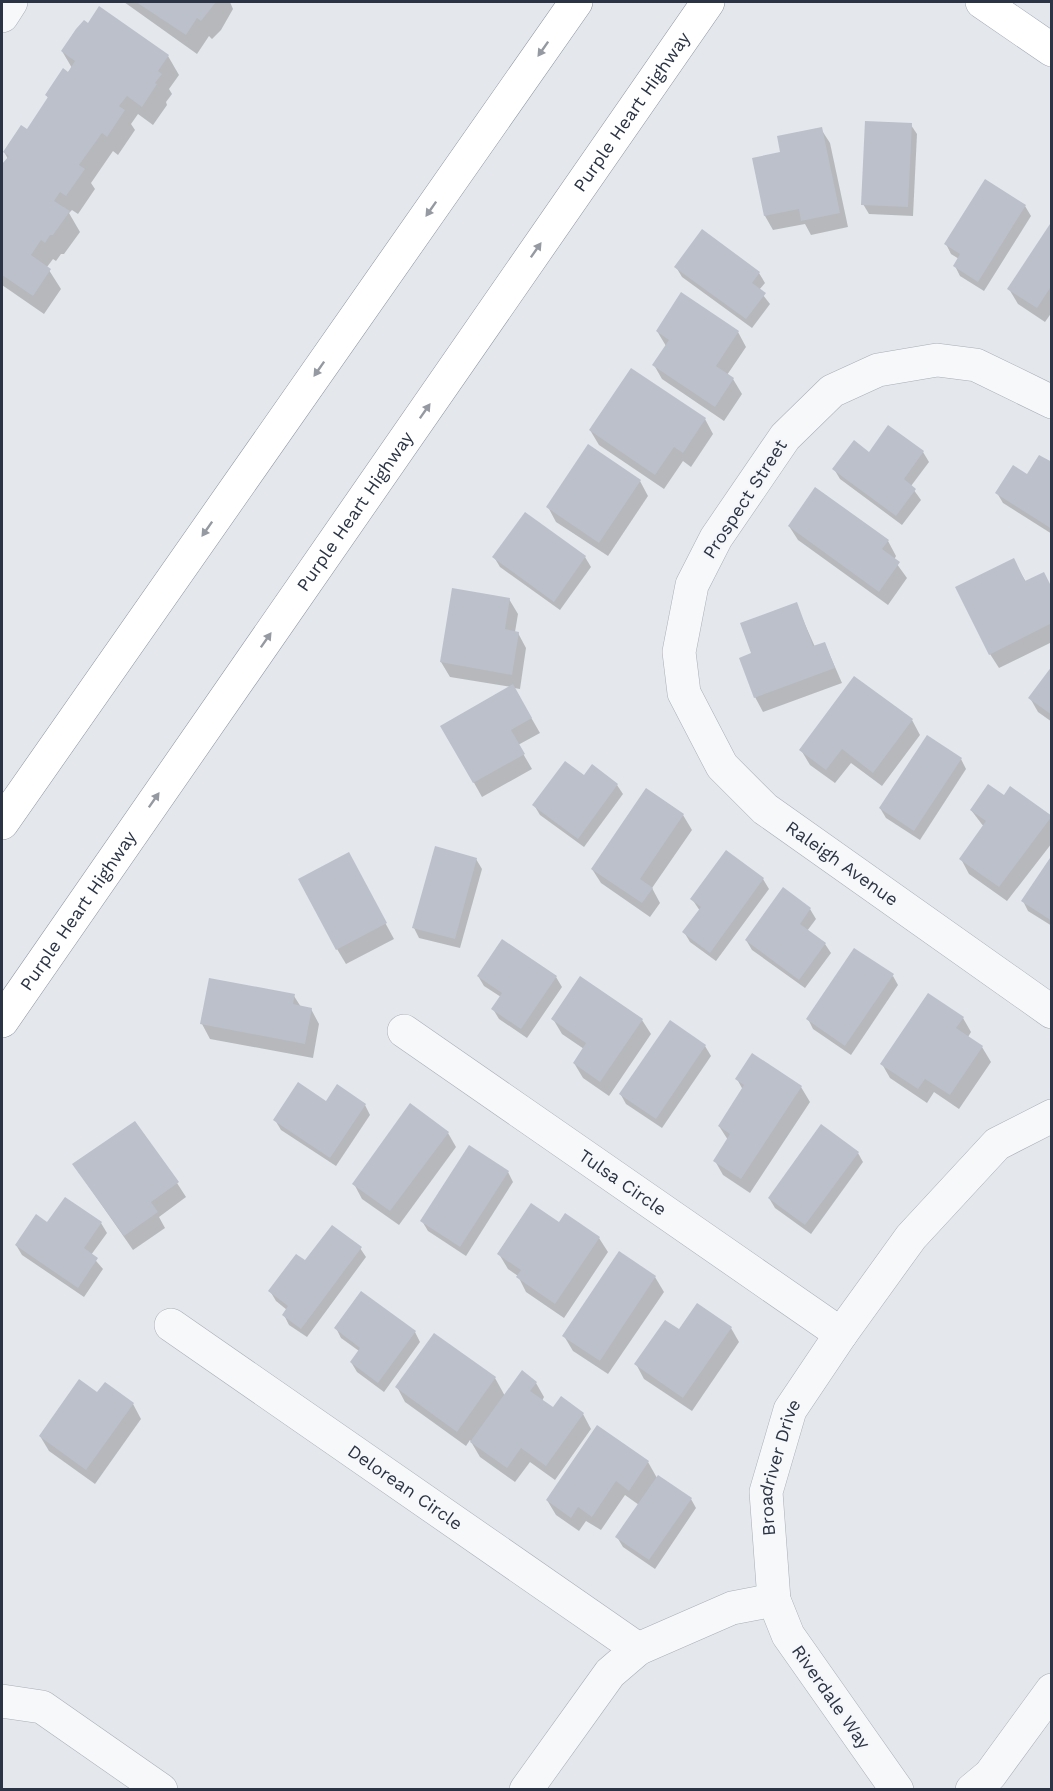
<svg xmlns="http://www.w3.org/2000/svg" width="1053" height="1791" font-family="'Work Sans',sans-serif">
  <style>
    .shadow { fill: #0003 }
    .building { fill: #bbc0ca }
    .lines { fill: none; stroke-linecap: round; stroke-linejoin: round }
    .minor-casing { stroke: #a9aeb7; stroke-width: 34 }
    .major-casing { stroke: #a3abb8; stroke-width: 34 }
    .highway-casing { stroke: #8b94a3; stroke-width: 34 }
    .minor { stroke: #f7f8fa; stroke-width: 33 }
    .major { stroke: #fff; stroke-width: 33 }
    .highway { stroke: #fff; stroke-width: 33 }
    .oneway { fill: #959aa2 }
    .labels { text-anchor: middle; stroke-width: 4.5; stroke-linejoin: round; paint-order: stroke }
    .street-label { font-size: 18px; fill: #2b3445; stroke: #f4f6f9 }
  </style>
  <rect width="100%" height="100%" fill="#e4e7ec"/>
  <!-- shadow -->
  <g class="shadow">
    <path d="M124,2H230L233,9L221,30L212,39L209,36L197,54Z"/>
    <path d="M62,51L168,56L179,75L169,89L172,94L166,102L167,105L153,125L138,114L131,124L135,130L118,155L113,151L91,183L95,189L78,214L72,210L69,213L80,232L64,254H61L56,261L53,259L47,267L61,289L44,314L2,285V166L8,159L4,152L27,131L49,99L46,95L72,68Z"/>
    <path d="M911,125L917,134L913,216L869,214L863,204Z"/>
    <path d="M821,129L830,143L848,227L811,235L805,224L773,230L765,216L753,160L782,153Z"/>
    <path d="M986,181L1025,206L1031,216L984,291L960,276L955,266L959,259L951,254L946,244Z"/>
    <path d="M1052,224V312L1045,322L1018,304L1009,289Z"/>
    <path d="M676,267L759,273L765,283L759,290L770,304L752,328L682,277Z"/>
    <path d="M657,331L738,332L746,347L727,375L733,379L742,394L724,421L662,379L654,365L666,346Z"/>
    <path d="M705,419L713,434L691,467L683,461L664,489L599,445L590,430Z"/>
    <path d="M923,452L929,462L911,486L921,500L902,525L840,479L834,469L869,454Z"/>
    <path d="M1052,464V534L1003,503L997,493Z"/>
    <path d="M640,481L648,496L608,556L556,522L548,507Z"/>
    <path d="M526,514L585,557L591,567L560,610L500,567L494,557Z"/>
    <path d="M789,526L888,541L896,556L894,560L907,578L888,605L798,540Z"/>
    <path d="M1013,560L1026,582L1052,589V642L999,668L990,654Z"/>
    <path d="M509,599L518,614L515,632L518,633L526,648L520,689L514,688L540,733L518,745L532,769L482,797L442,726L511,687L450,677L441,662Z"/>
    <path d="M796,604L815,647L825,644L842,683L763,712L755,697L753,654Z"/>
    <path d="M1052,668V722L1038,712L1030,698Z"/>
    <path d="M912,720L920,735L882,786L851,763L835,783L810,765L801,750Z"/>
    <path d="M961,759L966,769L920,840L886,818L880,808Z"/>
    <path d="M617,785L623,794L584,847L540,815L534,805Z"/>
    <path d="M1011,788L1052,818V843L1007,901L969,874L961,859L984,827L971,810L1004,797Z"/>
    <path d="M683,815L692,830L652,888L660,903L650,917L601,883L592,869Z"/>
    <path d="M727,852L763,879L769,889L716,961L690,942L684,932L700,911L692,899Z"/>
    <path d="M1052,858V926L1028,911L1023,901Z"/>
    <path d="M476,859L482,869L460,948L419,938L414,928Z"/>
    <path d="M356,869L394,939L346,964L337,949Z"/>
    <path d="M810,909L816,919L807,931L825,944L831,953L805,988L752,950L746,940Z"/>
    <path d="M478,976L556,977L562,987L527,1038L499,1019L493,1009L501,997L484,986Z"/>
    <path d="M893,976L898,985L851,1055L813,1029L808,1019Z"/>
    <path d="M294,996L301,1007L311,1009L319,1024L313,1058L210,1039L202,1024Z"/>
    <path d="M963,1018L971,1032L968,1037L982,1047L991,1062L959,1109L934,1092L927,1103L890,1078L882,1064Z"/>
    <path d="M553,1019L642,1020L651,1034L609,1096L583,1078L574,1063L584,1049L562,1034Z"/>
    <path d="M705,1046L711,1056L662,1128L626,1104L621,1095Z"/>
    <path d="M737,1079L801,1087L810,1102L750,1193L723,1175L715,1161L728,1140L719,1126L743,1090Z"/>
    <path d="M326,1103L365,1105L370,1115L336,1166L281,1130L275,1120Z"/>
    <path d="M448,1133L456,1147L399,1225L362,1199L354,1184Z"/>
    <path d="M858,1153L863,1162L811,1234L775,1208L769,1198Z"/>
    <path d="M74,1165L177,1183L186,1197L159,1217L165,1228L133,1250Z"/>
    <path d="M508,1172L513,1182L466,1256L428,1231L422,1221Z"/>
    <path d="M101,1223L107,1233L91,1255L103,1269L84,1297L22,1255L16,1245L48,1225Z"/>
    <path d="M559,1224L599,1238L608,1252L564,1318L526,1292L518,1276L508,1269L499,1254Z"/>
    <path d="M360,1248L366,1257L307,1337L289,1325L284,1315L287,1310L276,1301L270,1291L305,1263Z"/>
    <path d="M655,1277L664,1292L608,1374L573,1351L564,1336Z"/>
    <path d="M336,1328L415,1332L420,1342L384,1392L357,1372L351,1362L359,1351L341,1338Z"/>
    <path d="M731,1328L739,1342L692,1411L644,1379L636,1364L680,1331Z"/>
    <path d="M435,1335L495,1378L505,1396L536,1383L544,1397L542,1401L553,1409L583,1414L591,1429L555,1480L530,1462L515,1482L480,1457L470,1440L466,1446L405,1402L397,1387Z"/>
    <path d="M98,1394L133,1404L141,1419L95,1484L49,1451L40,1436Z"/>
    <path d="M648,1462L657,1478L691,1499L696,1508L655,1569L623,1547L617,1537L639,1505L625,1495L601,1530L586,1521L579,1531L556,1515L547,1500Z"/>
  </g>
  <!-- building -->
  <g class="building">
    <path d="M136,2H216L201,21L197,18L186,35Z"/>
    <path d="M99,6L169,55L158,71L162,74L155,83L157,84L142,107L127,96L119,106L125,110L107,137L102,133L79,165L85,169L66,196L60,192L54,201L70,211L53,235H50L45,243L41,240L31,255L51,269L33,296L2,275V164L9,156L3,152L21,125L27,129L48,97L45,95L63,68L68,72L75,61L61,51L76,29L84,20L88,23Z"/>
    <path d="M865,121L912,123L908,207L861,205Z"/>
    <path d="M822,127L840,213L801,221L799,209L764,216L752,158L780,152L777,136Z"/>
    <path d="M985,179L1026,205L978,282L953,266L960,254L944,244Z"/>
    <path d="M1052,221V285L1037,308L1007,289Z"/>
    <path d="M702,229L760,272L752,283L766,293L746,319L674,267Z"/>
    <path d="M681,292L739,331L716,366L734,378L715,407L652,365L669,340L656,331Z"/>
    <path d="M631,368L706,418L683,453L674,447L655,475L589,430Z"/>
    <path d="M888,425L924,451L904,479L916,489L896,516L832,469L854,440L869,452Z"/>
    <path d="M588,444L641,480L599,543L546,507Z"/>
    <path d="M1039,455L1052,462V529L995,493L1013,465L1027,474Z"/>
    <path d="M815,487L889,540L882,549L900,562L879,592L788,526Z"/>
    <path d="M525,512L586,556L554,602L492,557Z"/>
    <path d="M1014,558L1025,581L1044,572L1052,588V623L989,655L955,587Z"/>
    <path d="M452,588L510,598L505,629L519,632L512,675L440,662Z"/>
    <path d="M797,602L813,646L825,642L835,668L754,698L739,658L751,653L740,623Z"/>
    <path d="M1052,666V715L1028,698Z"/>
    <path d="M854,676L913,719L873,773L842,749L826,770L799,750Z"/>
    <path d="M513,684L532,718L511,730L525,754L473,783L440,726Z"/>
    <path d="M927,735L962,758L914,831L879,808Z"/>
    <path d="M565,761L584,775L592,764L618,784L578,839L532,805Z"/>
    <path d="M988,784L1004,795L1010,786L1052,816L999,887L959,859L986,821L970,810Z"/>
    <path d="M646,788L684,814L640,879L653,888L642,903L591,869Z"/>
    <path d="M435,846L477,858L455,939L412,928Z"/>
    <path d="M726,850L764,878L710,953L682,932L701,907L690,899Z"/>
    <path d="M349,852L387,923L336,950L298,879Z"/>
    <path d="M1052,855V921L1021,901Z"/>
    <path d="M783,887L811,908L800,924L826,943L799,980L745,940Z"/>
    <path d="M502,939L557,976L521,1029L491,1009L502,993L477,976Z"/>
    <path d="M854,948L894,974L845,1046L806,1019Z"/>
    <path d="M580,976L643,1019L600,1082L573,1063L586,1043L551,1019Z"/>
    <path d="M209,978L295,994L293,1004L312,1008L305,1044L200,1024Z"/>
    <path d="M928,993L964,1017L956,1028L983,1046L950,1095L925,1079L918,1089L880,1064Z"/>
    <path d="M670,1020L706,1045L656,1119L619,1094Z"/>
    <path d="M752,1053L802,1086L741,1179L713,1161L730,1134L718,1126L744,1085L735,1079Z"/>
    <path d="M298,1082L326,1101L337,1084L366,1104L330,1158L273,1120Z"/>
    <path d="M410,1103L449,1132L390,1211L352,1184Z"/>
    <path d="M135,1121L179,1182L151,1202L158,1212L124,1236L72,1164Z"/>
    <path d="M821,1124L859,1152L805,1225L768,1198Z"/>
    <path d="M469,1145L509,1171L460,1247L420,1221Z"/>
    <path d="M65,1197L102,1222L84,1248L98,1258L78,1288L15,1245L36,1214L47,1222Z"/>
    <path d="M531,1203L559,1222L565,1213L600,1237L555,1304L516,1277L521,1270L497,1254Z"/>
    <path d="M332,1225L362,1247L301,1329L282,1315L288,1306L268,1291L296,1254L305,1260Z"/>
    <path d="M619,1251L656,1276L600,1361L562,1336Z"/>
    <path d="M361,1291L416,1331L378,1383L350,1362L360,1348L334,1328Z"/>
    <path d="M697,1303L732,1327L683,1398L634,1364L665,1320L679,1329Z"/>
    <path d="M434,1333L496,1377L457,1432L395,1387Z"/>
    <path d="M522,1370L537,1382L530,1391L553,1407L561,1396L584,1413L546,1466L521,1448L507,1468L470,1442Z"/>
    <path d="M79,1379L97,1392L105,1382L134,1403L86,1470L39,1436Z"/>
    <path d="M597,1425L649,1461L629,1491L616,1481L592,1517L578,1507L571,1518L546,1500Z"/>
    <path d="M658,1475L692,1498L649,1560L615,1537Z"/>
  </g>
  <g class="lines">
    <!-- minor casing -->
    <g class="minor-casing">
      <g id="minor">
        <path d="M2,16L11,2"/>
        <path id="s1" d="M1052,402L976,365L937,360L878,370L832,391L785,437L716,538L692,585L679,652L684,693L722,766L765,809L1052,1012"/>
        <path id="s2" d="M404,1031L841,1334"/>
        <path id="s3" d="M171,1325L638,1649"/>
        <path d="M2,1701L42,1707L161,1790"/>
        <path d="M526,1790L610,1673L638,1649L732,1608L774,1600"/>
        <path id="s4" d="M897,1790L788,1635L774,1600L766,1492L790,1410L841,1334L911,1237L997,1144L1052,1116"/>
        <path d="M972,1790L990,1775L1052,1690"/>
      </g>
    </g>
    <!-- major casing -->
    <g class="major-casing">
      <path id="major" d="M982,2L1052,50"/>
    </g>
    <!-- highway casing -->
    <g class="highway-casing">
      <g id="highway">
        <path d="M2,823L576,2"/>
        <path id="s5" d="M2,1021L708,2"/>
      </g>
    </g>
    <!-- minor -->
    <use href="#minor" class="minor"/>
    <!-- major -->
    <use href="#major" class="major"/>
    <!-- highway -->
    <use href="#highway" class="highway"/>
  </g>
  <!-- one-way arrows -->
  <defs><path id="oneway-solid" d="M-6-.8H1V-3.2L6.5 0L1 3.2V.8H-6Z" transform="scale(1.5)"/></defs>
  <g class="oneway">
    <use href="#oneway-solid" transform="translate(543 49) rotate(125)"/>
    <use href="#oneway-solid" transform="translate(431 209) rotate(125)"/>
    <use href="#oneway-solid" transform="translate(536 250) rotate(-55)"/>
    <use href="#oneway-solid" transform="translate(319 369) rotate(125)"/>
    <use href="#oneway-solid" transform="translate(425 411) rotate(-55)"/>
    <use href="#oneway-solid" transform="translate(207 529) rotate(125)"/>
    <use href="#oneway-solid" transform="translate(266 640) rotate(-55)"/>
    <use href="#oneway-solid" transform="translate(154 800) rotate(-55)"/>
  </g>
  <g class="labels">
    <!-- street labels -->
    <g class="street-label">
      <text dy="6" stroke="none"><textPath href="#s5" startOffset="1106">Purple Heart Highway</textPath></text>
      <text transform="translate(745 499) rotate(-57)" y="6">Prospect Street</text>
      <text dy="6" stroke="none"><textPath href="#s5" startOffset="620">Purple Heart Highway</textPath></text>
      <text dy="6" stroke="none"><textPath href="#s1" startOffset="822">Raleigh Avenue</textPath></text>
      <text dy="6" stroke="none"><textPath href="#s5" startOffset="134">Purple Heart Highway</textPath></text>
      <text dy="6" stroke="none"><textPath href="#s2" startOffset="266">Tulsa Circle</textPath></text>
      <text dy="6" stroke="none"><textPath href="#s4" startOffset="362">Broadriver Drive</textPath></text>
      <text dy="6" stroke="none"><textPath href="#s3" startOffset="285">Delorean Circle</textPath></text>
      <text transform="translate(831 1697) rotate(55)" y="6">Riverdale Way</text>
    </g>
  </g>
  <!-- border -->
  <rect width="1053" height="1791" fill="none" stroke="#2b3445" stroke-width="6"/>
</svg>
